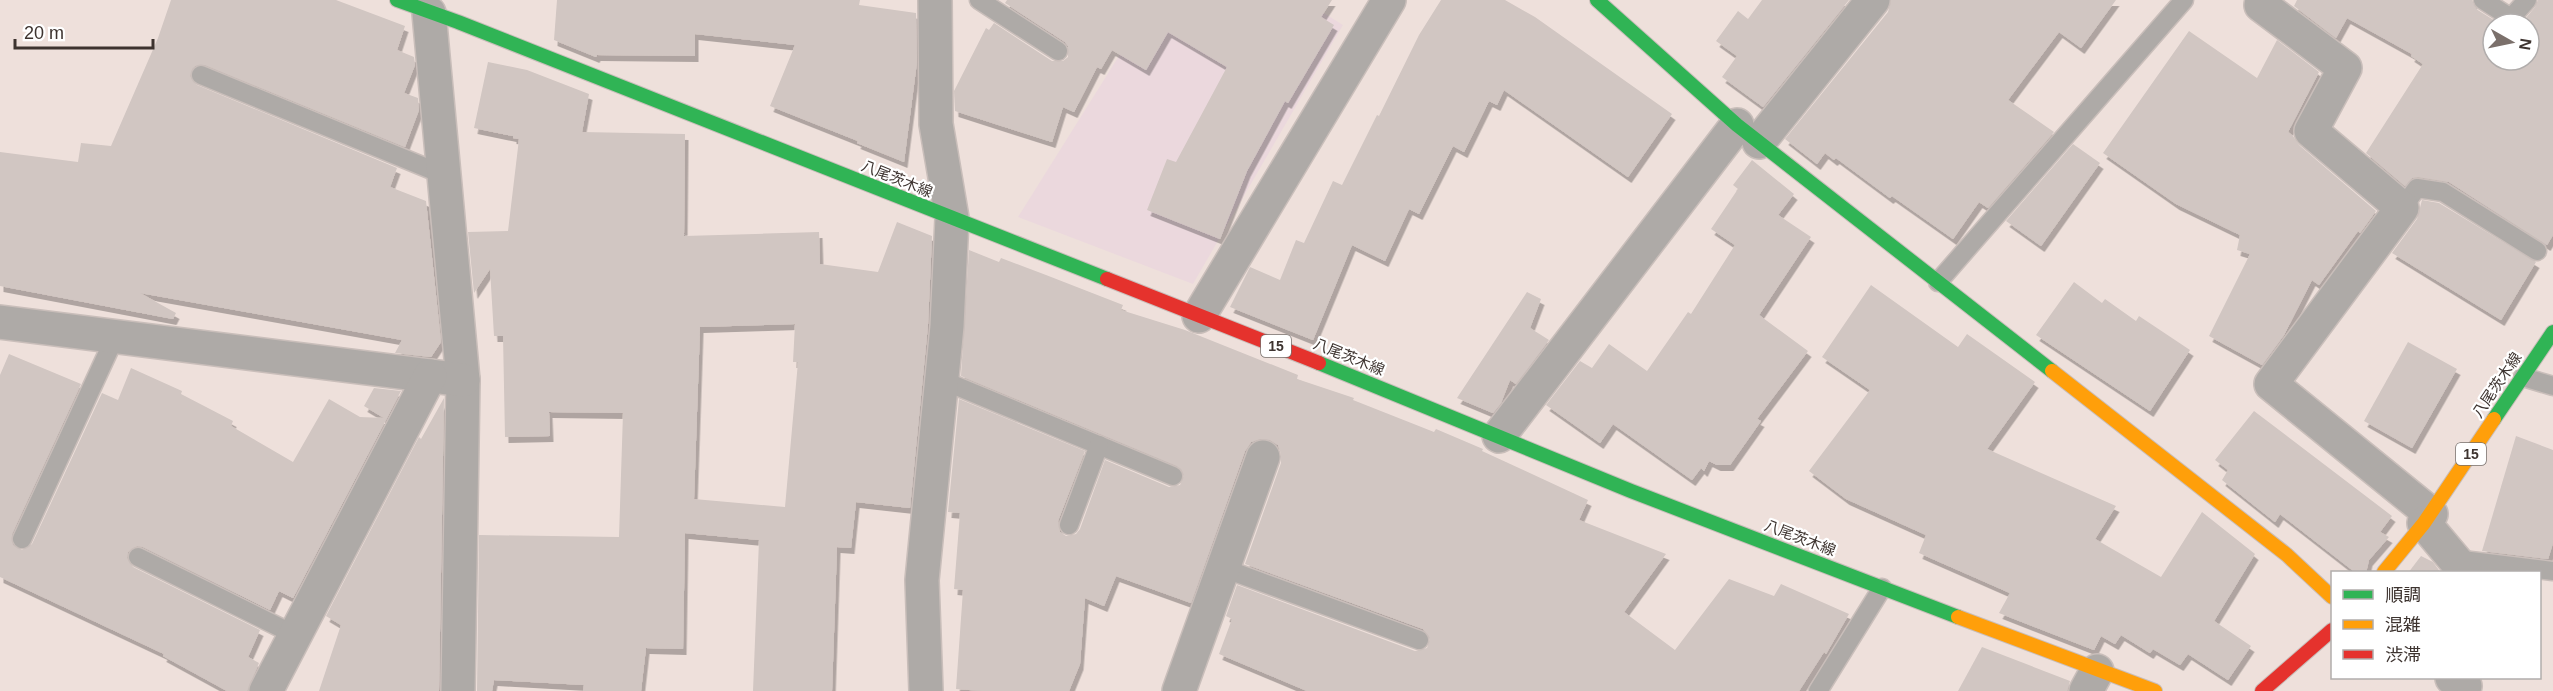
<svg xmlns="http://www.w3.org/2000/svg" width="2553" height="691" font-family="Arial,'Noto Sans JP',sans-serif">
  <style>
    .education { fill: #ebd8dd }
    .building { fill: #d1c6c2; fill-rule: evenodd; filter: url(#shadow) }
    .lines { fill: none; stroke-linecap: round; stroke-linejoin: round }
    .lane-casing { stroke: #c9beba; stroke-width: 21 }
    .street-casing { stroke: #c9beba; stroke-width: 36 }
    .fast-casing { stroke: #c9beba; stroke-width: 16 }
    .slow-casing { stroke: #c9beba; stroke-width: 16 }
    .jam-casing { stroke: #c9beba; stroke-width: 16 }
    .lane { stroke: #aeaaa7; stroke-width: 18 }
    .street { stroke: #aeaaa7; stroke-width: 33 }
    .fast { stroke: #30b455; stroke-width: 14 }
    .slow { stroke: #ff9f0a; stroke-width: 14 }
    .jam { stroke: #e5322d; stroke-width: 14 }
    .labels { text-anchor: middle; stroke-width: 4.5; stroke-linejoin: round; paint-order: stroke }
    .shield { fill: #fff; stroke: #77706d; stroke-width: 1.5 }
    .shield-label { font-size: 14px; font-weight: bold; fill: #3d332f }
    .street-label { font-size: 15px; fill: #3d332f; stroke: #fff }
  </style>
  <defs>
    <filter id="shadow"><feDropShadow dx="3.5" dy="6" stdDeviation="0" flood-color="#0004"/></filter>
  </defs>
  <rect width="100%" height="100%" fill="#eee0db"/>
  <!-- education -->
  <path class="education" d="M1154,0H1303L1343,25L1193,284L1018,217Z"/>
  <!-- building -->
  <g class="building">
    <path d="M171,0H336L405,26L397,50L414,57L415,65L404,93L418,98L419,110L405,147L205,65L195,66L190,76L197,85L397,168L390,187L426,201L441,342L431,357L395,353L402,340L140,293L176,313L173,319L0,286V152L78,162L81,143L111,146L158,38Z"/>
    <path d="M557,0H860L859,5L916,13L917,62L904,162L857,143L858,141L770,106L795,45L695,34V56L597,55L596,57L554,40Z"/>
    <path d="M1007,0H1332L1321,17L1334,25L1288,103L1285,101L1247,171L1220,239L1147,210L1167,159L1176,162L1227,67L1168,32L1146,70L1112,50L1101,69L1097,67L1074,112L1063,107L1052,142L955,111L954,91L986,28L989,30L994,23L1052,61H1063L1068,57V46L1065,42L1005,3Z"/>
    <path d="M1441,0H1505L1535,17L1672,114L1628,177L1504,90L1497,105L1489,101L1464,152L1453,146L1419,214L1409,209L1385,261L1352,245L1313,340L1230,307L1250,267L1280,280L1296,240L1304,243L1333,181L1342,185L1377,115L1379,116L1419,35Z"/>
    <path d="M1762,0H1849L1763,107L1722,77L1737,56L1716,41L1738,11L1748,19Z"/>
    <path d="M1891,0H2116L2081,48L2059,32L2008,100L2054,132L1988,208L1979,202L1953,239L1892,196L1890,198L1836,158L1834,160L1825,153L1817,164L1785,139L1888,12Z"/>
    <path d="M2297,0H2472L2476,9L2500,24H2493V60H2529V24H2521L2535,7L2538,0H2553V235L2547,245L2449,182L2418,177L2412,178L2405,186L2366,153L2423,64L2411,56L2412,54L2347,18L2336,38L2294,6Z"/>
    <path d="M2189,31L2257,78L2277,40L2319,72L2288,132L2293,136L2299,145L2376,211L2360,233L2358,231L2319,285L2312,280L2284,335L2262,365L2209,336L2250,254L2237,250L2240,235L2176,204L2103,153Z"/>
    <path d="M488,62L527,70L589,94L582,132L685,134L684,236L819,232L820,264L878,272L897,222L932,236L928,325L910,508L856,502L851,548L837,547L832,691H753L759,540L685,533L683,649L646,648L641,691H583L584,685L494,680L492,691H477L479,535L619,537L623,413L549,412L550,436L505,437L503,336H494L490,269L474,293L468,232L508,231L519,139L513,138V136L474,128ZM795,324L793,362H798L785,507L694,499L700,327Z"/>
    <path d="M2073,144L2100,163L2041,246L2006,221Z"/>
    <path d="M1752,160L1794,194L1778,215L1811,237L1759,315L1808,351L1757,419L1761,421L1730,465H1717L1709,461L1704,471L1701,468L1692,480L1613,424L1600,443L1546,405L1580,361L1592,368L1609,344L1647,371L1688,312L1691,314L1735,245L1711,229L1738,189L1733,185Z"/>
    <path d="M2422,200L2439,203L2536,262L2501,320L2392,253L2417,219Z"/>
    <path d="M969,250L999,262L1001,258L1046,275L1123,305L1121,310L1185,330L1298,375L1297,379L1354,398L1353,400L1434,432L1436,429L1483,449L1482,451L1588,500L1579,520L1666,554L1624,612L1675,650L1729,579L1774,596L1781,584L1849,614L1826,654L1824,652L1799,691H1307L1219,654L1232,619L1226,616L1237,585L1415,651L1427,648L1430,638L1423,629L1245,564L1281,463V454L1278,445L1270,440L1260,439L1251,442L1245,451L1191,603L1116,576L1104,606L1085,598L1080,664L1069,691H983L956,689L963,590L954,589L960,513L948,512L959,399L1085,451L1058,521L1060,532L1066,536L1076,534L1080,529L1105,460L1169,487L1180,485L1184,475L1177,466L961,376Z"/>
    <path d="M2074,282L2102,303L2105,299L2136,321L2139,316L2190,350L2150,411L2036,335Z"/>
    <path d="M1871,285L1958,347L1967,334L2035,382L1987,449L2116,506L2095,539L2161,577L2202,512L2255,554L2214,621L2251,646L2228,680L2188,654L2180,665L2153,649L2150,653L2121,635L2115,644L2101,636L2094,650L1999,613L2010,593L1919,553L1926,535L1846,499L1809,471L1870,390L1822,357Z"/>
    <path d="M1527,292L1541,299L1530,328L1549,340L1516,384L1510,380L1501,403L1493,413L1457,398Z"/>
    <path d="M2408,342L2457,369L2412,448L2364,421Z"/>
    <path d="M9,354L81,384L12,534L13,545L22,550L32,544L102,393L118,400L131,368L182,391L181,394L233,421L231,426L293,462L329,399L360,417L384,418L364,406L374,388L401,391L293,598L279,591L270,610L143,547L137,546L128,552L127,558L133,567L260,630L248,657L259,663L247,691H227L163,656L164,654L0,577V375Z"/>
    <path d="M444,398L439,691H319L341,625L326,616L419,437L421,439Z"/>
    <path d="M2254,411L2392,516L2380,532L2389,537L2369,560L2366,573H2356L2280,514L2275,522L2222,480L2228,470L2215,460Z"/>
    <path d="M2516,436L2553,450V543L2548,559L2482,551Z"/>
    <path d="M2421,556L2433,562L2441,573H2408Z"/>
    <path d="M1982,647L2070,681L2067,691H1958Z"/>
  </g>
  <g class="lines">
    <!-- lane casing -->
    <g class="lane-casing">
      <g id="lane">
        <path d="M979,0L1058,51"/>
        <path d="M2483,0L2511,18L2527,0"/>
        <path d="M201,75L444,175"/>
        <path d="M2402,208L2417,188L2443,192L2537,251"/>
        <path d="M1938,282L2184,0"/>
        <path d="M2523,377L2553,386"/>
        <path d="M942,380L1173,476"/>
        <path d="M1069,525L1099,445"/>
        <path d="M22,539L115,337"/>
        <path d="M138,557L295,635"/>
        <path d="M2454,559L2553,571"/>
        <path d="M1223,568L1419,640"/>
        <path d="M1818,691L1882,588"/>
      </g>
    </g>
    <!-- street casing -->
    <g class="street-casing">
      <g id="street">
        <path d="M2264,0L2261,5L2345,68L2311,131L2402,208L2271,384L2431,514"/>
        <path d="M429,13L463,380L458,691"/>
        <path d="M1759,142L1873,0"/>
        <path d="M1199,316L1389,0"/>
        <path d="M0,322L463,380"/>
        <path d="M1499,436L1737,125"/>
        <path d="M2424,523L2465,572"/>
        <path d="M2452,678L2465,686L2463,691"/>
        <path d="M266,691L430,376"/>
        <path d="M926,691L922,580L947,326L952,218L936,124L935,0"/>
        <path d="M1179,691L1263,457"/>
        <path d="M2086,691L2097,671"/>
      </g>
    </g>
    <!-- fast casing -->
    <g class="fast-casing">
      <g id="fast">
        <path d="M397,0L458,22L1107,279"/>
        <path d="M1597,0L1737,125L2052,371"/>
        <path d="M1319,363L1631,491L1958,617"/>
        <path d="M2494,419L2553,332"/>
      </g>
    </g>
    <!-- slow casing -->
    <g class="slow-casing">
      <g id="slow">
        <path d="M2052,371L2287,555L2332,597"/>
        <path d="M2384,572L2424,523L2494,419"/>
        <path d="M1958,617L2155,691"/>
      </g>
    </g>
    <!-- jam casing -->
    <g class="jam-casing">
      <g id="jam">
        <path d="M1107,279L1319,363"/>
        <path d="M2262,691L2332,630"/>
      </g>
    </g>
    <!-- lane -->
    <use href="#lane" class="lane"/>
    <!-- street -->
    <use href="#street" class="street"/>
    <!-- fast -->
    <use href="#fast" class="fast"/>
    <!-- slow -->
    <use href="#slow" class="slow"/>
    <!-- jam -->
    <use href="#jam" class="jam"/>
  </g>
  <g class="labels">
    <!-- shield labels -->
    <g class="shield">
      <rect x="1261" y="335" width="30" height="22" rx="4.5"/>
      <rect x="2456" y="443" width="30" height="22" rx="4.5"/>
    </g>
    <g class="shield-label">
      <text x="1276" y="351">15</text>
      <text x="2471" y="459">15</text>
    </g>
    <!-- street labels -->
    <g class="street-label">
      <text transform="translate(897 179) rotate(22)" y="5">八尾茨木線</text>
      <text transform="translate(1349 357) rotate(22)" y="5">八尾茨木線</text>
      <text transform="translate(2497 385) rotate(-56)" y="5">八尾茨木線</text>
      <text transform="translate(1800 538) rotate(21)" y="5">八尾茨木線</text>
    </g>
  </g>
  <!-- legend -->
  <rect x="2331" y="571" width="210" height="108" fill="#ffffff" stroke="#b1adac" stroke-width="1.5"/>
  <rect x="2343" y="590" width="30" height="9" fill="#30b455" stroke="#b1adac" stroke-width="1.5"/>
  <text x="2385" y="601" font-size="18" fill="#3d332f">順調</text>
  <rect x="2343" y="620" width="30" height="9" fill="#ff9f0a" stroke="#b1adac" stroke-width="1.5"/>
  <text x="2385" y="631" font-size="18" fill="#3d332f">混雑</text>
  <rect x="2343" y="650" width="30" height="9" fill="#e5322d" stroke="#b1adac" stroke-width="1.5"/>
  <text x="2385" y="661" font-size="18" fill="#3d332f">渋滞</text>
  <!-- north arrow -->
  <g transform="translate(2511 42) rotate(99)"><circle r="28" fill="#ffffff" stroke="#b1adac" stroke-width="1.5"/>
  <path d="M0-4.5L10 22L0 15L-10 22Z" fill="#7b706b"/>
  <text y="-9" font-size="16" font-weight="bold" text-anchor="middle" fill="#3d332f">N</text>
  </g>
  <!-- scale -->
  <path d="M15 39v9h138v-9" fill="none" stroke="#3d332f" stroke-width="3"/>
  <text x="24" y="39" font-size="18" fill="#3d332f" stroke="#ffffff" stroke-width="4.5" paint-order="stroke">20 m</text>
</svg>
